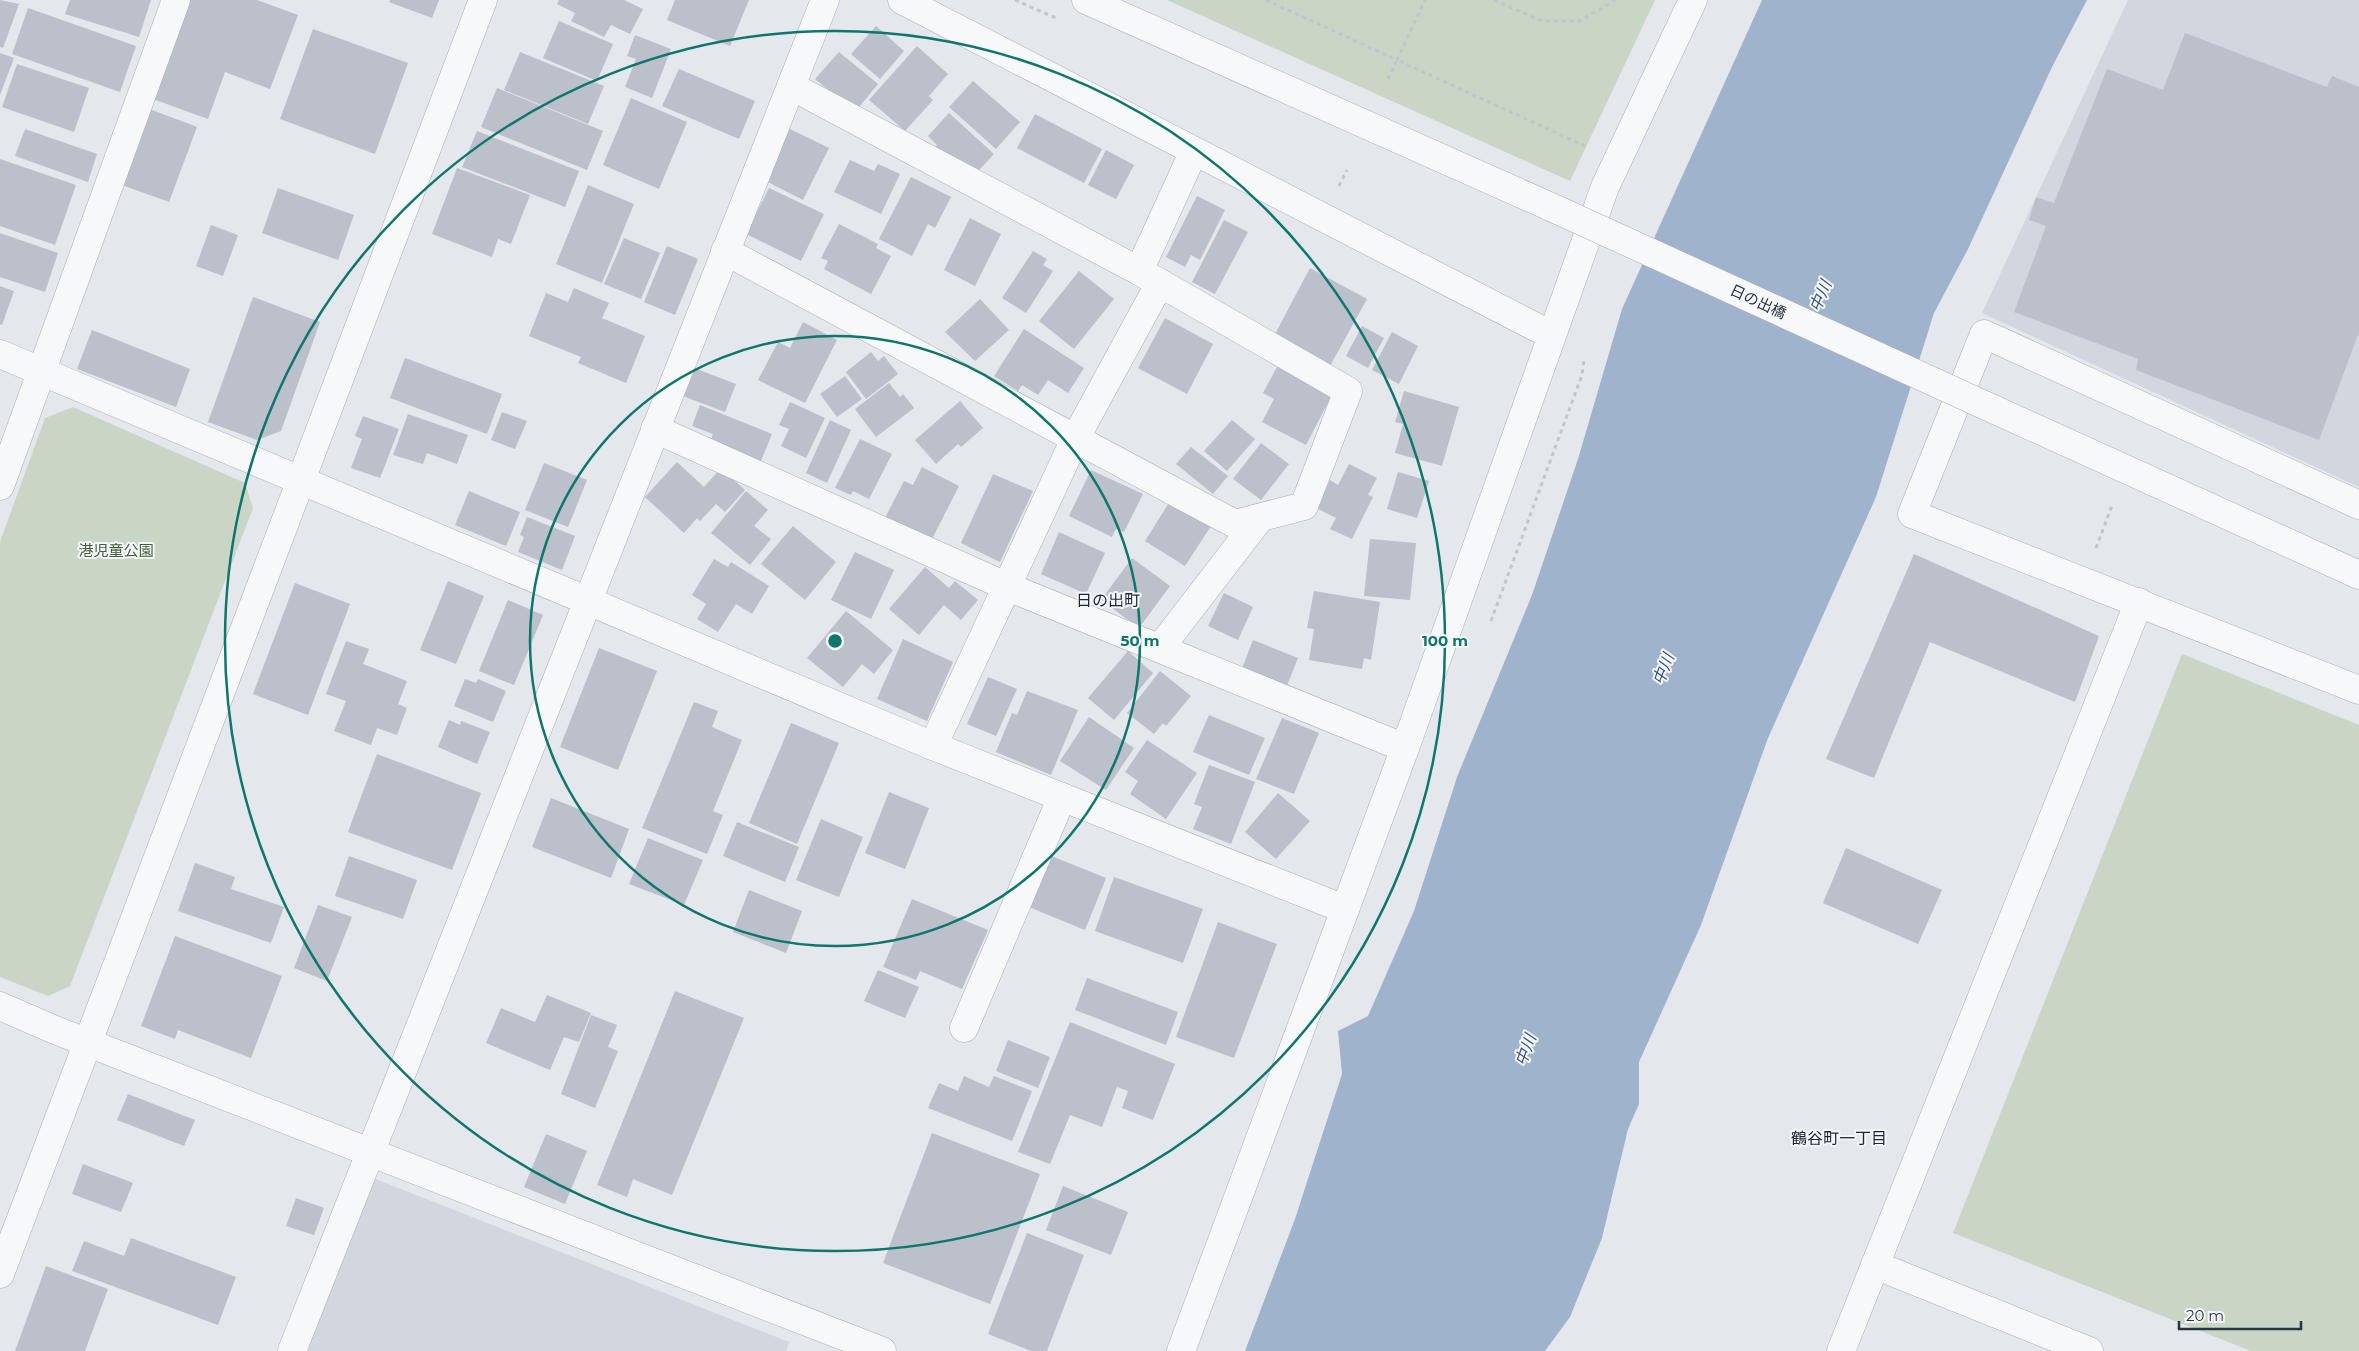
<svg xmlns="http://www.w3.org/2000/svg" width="2359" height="1351" font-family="Montserrat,'Noto Sans JP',sans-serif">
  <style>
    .built { fill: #d2d6de }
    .green { fill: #c9d6c5 }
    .water { fill: #9fb4cc }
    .building { fill: #bbc0ca }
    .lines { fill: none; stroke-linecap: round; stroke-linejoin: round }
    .minor-casing { stroke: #a9aeb7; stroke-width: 29 }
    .tertiary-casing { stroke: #a9aeb7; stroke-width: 29 }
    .path { stroke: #c2c5cb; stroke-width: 3; stroke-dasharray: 4 4; stroke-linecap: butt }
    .minor { stroke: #f7f8fa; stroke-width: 28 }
    .tertiary { stroke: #f7f8fa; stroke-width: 28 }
    .tertiary-bridge-casing { stroke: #a9aeb7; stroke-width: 29; stroke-linecap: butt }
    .tertiary-bridge { stroke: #f7f8fa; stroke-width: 28 }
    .ring { fill: none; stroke: #0f766e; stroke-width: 2.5 }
    .labels { text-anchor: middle; stroke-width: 4; stroke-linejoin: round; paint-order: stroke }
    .street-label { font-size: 15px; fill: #2b3445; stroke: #f4f6f9 }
    .park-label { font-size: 15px; fill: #3f6138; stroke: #f4f6f9 }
    .water-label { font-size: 16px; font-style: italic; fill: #34527a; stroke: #f4f6f9 }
    .neighbourhood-label { font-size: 16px; fill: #1d2536; stroke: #f4f6f9 }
    .centre { fill: #0f766e; stroke: #f4f6f9; stroke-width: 2.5 }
    .ring-label { font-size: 15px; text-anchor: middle; font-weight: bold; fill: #0f766e; stroke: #f4f6f9; stroke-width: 4; stroke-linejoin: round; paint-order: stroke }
  </style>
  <rect width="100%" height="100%" fill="#e4e7ec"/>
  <!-- built -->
  <g class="built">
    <path d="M2128,0H2359V487L1982,313Z"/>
    <path d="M373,1178L789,1342L786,1351H304Z"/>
  </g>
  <!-- green -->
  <g class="green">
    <path d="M1167,0H1655L1570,181Z"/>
    <path d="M73,407L245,483L253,508L70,986L48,996L0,977V542L45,418Z"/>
    <path d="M2182,654L2359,725V1351H2251L1953,1233Z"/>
  </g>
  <!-- water -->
  <path class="water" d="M1762,0H2087L2052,67L1968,249L1934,313L1876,497L1768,738L1701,925L1639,1062V1104L1628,1129L1602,1238L1570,1317L1545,1351H1245L1295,1219L1342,1074L1338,1031L1368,1016L1414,911L1457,777L1532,595L1578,459L1622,309Z"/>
  <!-- building -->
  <g class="building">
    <path d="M0,0L19,4L3,48L0,47Z"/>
    <path d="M70,0H151L139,37L65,14Z"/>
    <path d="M187,0H257L298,15L270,89L225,72L208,119L150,98Z"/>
    <path d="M390,0H439L432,18L389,2Z"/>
    <path d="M559,0H624L643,9L630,34L611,25L604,37L571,21L575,13L557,4Z"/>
    <path d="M675,0H749L730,46L667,20Z"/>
    <path d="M28,8L136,46L120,92L12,54Z"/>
    <path d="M559,21L613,44L597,81L543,58Z"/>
    <path d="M876,26L904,51L880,79L851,54Z"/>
    <path d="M313,29L408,63L375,154L280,119Z"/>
    <path d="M2185,33L2327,87L2332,76L2359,87V332L2319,440L2136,370L2138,359L2014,312L2046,226L2029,220L2036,197L2054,203L2107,69L2163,90Z"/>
    <path d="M635,35L671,49L652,98L625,87L636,59L627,56Z"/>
    <path d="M917,46L948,74L929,96L933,100L905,131L869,100Z"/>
    <path d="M520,52L604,86L588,124L504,90Z"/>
    <path d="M839,52L878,84L855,112L815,79Z"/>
    <path d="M0,53L14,58L0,95Z"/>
    <path d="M17,64L89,88L74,132L2,107Z"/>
    <path d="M679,69L755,101L739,139L662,106Z"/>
    <path d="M973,81L1020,122L996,149L949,107Z"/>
    <path d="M497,88L603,131L587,170L481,127Z"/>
    <path d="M631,98L687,122L659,189L603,165Z"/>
    <path d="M147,108L197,127L169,202L119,184Z"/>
    <path d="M949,113L994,154L969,181L934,148L937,145L928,136Z"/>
    <path d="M1035,114L1102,149L1084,183L1017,148Z"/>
    <path d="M25,129L97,154L88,182L15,156Z"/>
    <path d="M790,129L829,148L803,200L764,180Z"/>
    <path d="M477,131L579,171L565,207L462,167Z"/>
    <path d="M1106,150L1134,165L1116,199L1088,185Z"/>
    <path d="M0,159L76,185L55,245L0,226Z"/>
    <path d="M850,160L874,171L878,164L900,174L881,214L834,192Z"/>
    <path d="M457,168L530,195L511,244L498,239L492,257L432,234Z"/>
    <path d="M911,177L951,197L935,228L928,224L912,256L879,239Z"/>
    <path d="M588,185L634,204L602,283L556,264Z"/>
    <path d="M278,188L354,215L338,260L262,233Z"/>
    <path d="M769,188L824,214L801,261L746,234Z"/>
    <path d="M1197,196L1225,210L1200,260L1191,255L1185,267L1166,257Z"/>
    <path d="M970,218L1001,234L975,286L944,270Z"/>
    <path d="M1224,220L1248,232L1215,294L1192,282Z"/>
    <path d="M839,224L878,244L876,248L891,256L871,294L824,269L828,261L821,258Z"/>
    <path d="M211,225L238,235L223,276L196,266Z"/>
    <path d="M0,233L58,253L45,292L0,277Z"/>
    <path d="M624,238L660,253L641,299L604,284Z"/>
    <path d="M667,246L698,259L675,315L644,302Z"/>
    <path d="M1033,251L1047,259L1043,265L1053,271L1026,313L1002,298Z"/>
    <path d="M1310,268L1367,299L1330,366L1274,336Z"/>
    <path d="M1079,271L1114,299L1074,349L1039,321Z"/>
    <path d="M0,286L14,291L2,325L0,324Z"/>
    <path d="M574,288L609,303L602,318L645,336L626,383L578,363L581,357L529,336L546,293L568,302Z"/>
    <path d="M253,297L320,322L281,431L257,440L208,422Z"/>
    <path d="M980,299L1009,330L975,361L945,332Z"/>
    <path d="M1165,318L1213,344L1187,394L1138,368Z"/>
    <path d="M803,322L837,340L805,403L758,380L778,342L790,348Z"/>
    <path d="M1362,326L1384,338L1368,368L1346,356Z"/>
    <path d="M1024,329L1084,368L1068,393L1048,380L1038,395L1022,385L1018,391L994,376Z"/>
    <path d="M92,330L190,369L176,407L77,369Z"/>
    <path d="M1392,332L1418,346L1399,384L1372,370Z"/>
    <path d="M871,352L878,361L884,356L898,374L866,399L846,372Z"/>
    <path d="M405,358L502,394L487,434L390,398Z"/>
    <path d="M1277,367L1332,395L1306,445L1262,422L1274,399L1263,393Z"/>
    <path d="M694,368L736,384L725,412L683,396Z"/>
    <path d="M845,376L862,399L837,417L820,394Z"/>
    <path d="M889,383L900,397L903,394L914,408L876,437L855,409Z"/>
    <path d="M1404,391L1459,407L1442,466L1395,453L1403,424L1395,422Z"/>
    <path d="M960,401L983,428L961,447L958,444L936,464L915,440Z"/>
    <path d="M790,402L825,418L806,458L781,446L789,429L779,425Z"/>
    <path d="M700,405L772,434L759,466L708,446L713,434L692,426Z"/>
    <path d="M502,412L527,421L515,449L491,440Z"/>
    <path d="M408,414L468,435L457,464L427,453L423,464L393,455Z"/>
    <path d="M363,416L399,429L380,478L351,468L362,439L355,436Z"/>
    <path d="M830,420L851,430L827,483L806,473Z"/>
    <path d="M1232,420L1255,439L1227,471L1204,451Z"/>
    <path d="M860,439L892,454L869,499L853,491L851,495L835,488Z"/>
    <path d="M1261,443L1289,464L1261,500L1233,479Z"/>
    <path d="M1191,447L1228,476L1213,494L1176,464Z"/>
    <path d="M677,462L704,487L721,468L745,490L725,512L716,504L700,521L697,518L684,533L645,497Z"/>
    <path d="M544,463L587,480L568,527L525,510Z"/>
    <path d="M1349,464L1377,478L1368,495L1373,497L1352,539L1330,529L1336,518L1316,508L1330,480L1338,485Z"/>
    <path d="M922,467L959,486L931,541L885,518L904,481L913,485Z"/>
    <path d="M1091,470L1143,494L1124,532L1116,529L1112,537L1069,516Z"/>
    <path d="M1398,472L1429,481L1417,518L1387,509Z"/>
    <path d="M993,474L1033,491L1000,562L961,543Z"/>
    <path d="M469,491L520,512L506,546L455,525Z"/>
    <path d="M746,491L768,510L754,526L771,539L750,565L711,533Z"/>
    <path d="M1172,498L1213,523L1185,566L1145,541Z"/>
    <path d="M527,517L575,536L562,570L518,552L524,537L520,535Z"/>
    <path d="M793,526L836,562L805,600L761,564Z"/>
    <path d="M1059,532L1105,553L1086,594L1041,574Z"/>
    <path d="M1370,539L1416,543L1410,600L1364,596Z"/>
    <path d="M855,552L894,570L871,619L831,600Z"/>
    <path d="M1914,554L2099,636L2075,702L1930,642L1874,778L1826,759Z"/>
    <path d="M1132,558L1170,586L1139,628L1101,600Z"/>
    <path d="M714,559L728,567L731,562L769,586L752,614L736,604L718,632L697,619L706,604L692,595Z"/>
    <path d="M925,567L949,588L955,581L978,600L961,620L944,605L919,635L889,609Z"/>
    <path d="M448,581L484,596L456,664L420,650Z"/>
    <path d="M295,583L350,604L308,715L253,694Z"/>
    <path d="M1314,591L1380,602L1371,660L1364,658L1362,669L1309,660L1314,629L1307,628Z"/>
    <path d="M1224,593L1253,607L1238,640L1208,626Z"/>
    <path d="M508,600L543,615L514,685L479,671Z"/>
    <path d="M846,611L893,650L874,674L862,664L843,687L807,658Z"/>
    <path d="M903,639L953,662L927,721L877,699Z"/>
    <path d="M1253,640L1298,658L1286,688L1241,671Z"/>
    <path d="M346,641L369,649L363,664L407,681L398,704L407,708L397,735L377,728L371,745L334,731L346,701L326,694Z"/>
    <path d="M599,648L657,671L618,770L560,747Z"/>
    <path d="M1128,651L1153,673L1114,720L1088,698Z"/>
    <path d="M1160,671L1191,696L1166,726L1163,723L1154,734L1127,713Z"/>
    <path d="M988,677L1017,689L996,736L967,724Z"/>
    <path d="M465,679L476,683L478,679L506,691L493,722L454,706Z"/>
    <path d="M1027,691L1078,710L1051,775L996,752L1012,713L1017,715Z"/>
    <path d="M694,702L718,711L712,727L742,740L713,811L723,815L707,854L642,828Z"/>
    <path d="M1209,715L1265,738L1249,775L1193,752Z"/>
    <path d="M1089,717L1134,748L1106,790L1060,761Z"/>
    <path d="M1282,718L1319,733L1294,794L1256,779Z"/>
    <path d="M449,720L460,725L461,721L490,732L477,764L438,747Z"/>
    <path d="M791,723L839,743L797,844L749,823Z"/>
    <path d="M1147,740L1197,773L1166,819L1130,794L1138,781L1125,772Z"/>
    <path d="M377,754L481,793L452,870L348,832Z"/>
    <path d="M1209,765L1255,782L1231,844L1193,829L1202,807L1194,804Z"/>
    <path d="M889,792L929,808L905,869L865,853Z"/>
    <path d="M1278,793L1310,821L1276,859L1245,832Z"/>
    <path d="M551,798L629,829L611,878L532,847Z"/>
    <path d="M821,819L863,837L839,897L796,880Z"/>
    <path d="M737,822L799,847L785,882L723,856Z"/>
    <path d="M648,838L703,860L684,905L629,884Z"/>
    <path d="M1846,848L1942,890L1918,944L1823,903Z"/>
    <path d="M1049,855L1106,878L1085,930L1029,907Z"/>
    <path d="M349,856L417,880L403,919L335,896Z"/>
    <path d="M195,863L235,877L231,889L284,907L271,943L178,911Z"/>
    <path d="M1114,877L1203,909L1183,963L1095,931Z"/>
    <path d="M749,890L802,911L786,953L733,932Z"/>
    <path d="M912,899L988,930L962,989L920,971L916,980L883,967Z"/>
    <path d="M318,905L352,917L327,981L294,968Z"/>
    <path d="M1218,922L1277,944L1234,1058L1176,1037Z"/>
    <path d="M175,936L282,976L251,1058L178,1030L175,1039L141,1026Z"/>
    <path d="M878,970L919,987L905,1018L864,1001Z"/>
    <path d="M1087,978L1178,1012L1166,1045L1075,1010Z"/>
    <path d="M675,991L744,1018L672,1195L633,1179L627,1197L597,1185Z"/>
    <path d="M547,995L591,1013L579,1042L564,1037L550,1070L486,1043L501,1008L535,1022Z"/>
    <path d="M591,1015L617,1025L608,1047L618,1051L595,1108L561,1094Z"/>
    <path d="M1070,1022L1175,1064L1153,1120L1122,1108L1128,1091L1117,1087L1102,1127L1070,1115L1050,1164L1018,1152Z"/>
    <path d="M1008,1040L1050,1057L1038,1088L996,1071Z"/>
    <path d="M964,1076L989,1087L994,1076L1032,1091L1012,1141L928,1108L939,1083L958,1091Z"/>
    <path d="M128,1094L195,1120L184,1146L117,1120Z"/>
    <path d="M932,1133L1040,1174L990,1304L883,1263Z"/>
    <path d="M546,1134L587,1151L565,1204L524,1187Z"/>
    <path d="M83,1164L133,1183L121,1212L72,1194Z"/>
    <path d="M1063,1186L1128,1212L1111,1255L1046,1230Z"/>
    <path d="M296,1198L324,1208L314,1235L286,1226Z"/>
    <path d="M1027,1233L1084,1255L1047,1351H1031L988,1334Z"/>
    <path d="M131,1238L236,1277L218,1325L72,1271L84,1241L124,1256Z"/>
    <path d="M46,1266L108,1289L85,1351H15Z"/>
  </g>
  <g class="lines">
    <!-- minor casing -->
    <g class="minor-casing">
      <g id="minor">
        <path d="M902,0L1551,335"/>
        <path d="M725,251L1235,524L1304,506L1348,391L1139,271L791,86"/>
        <path d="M1139,271L1194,151"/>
        <path d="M0,354L933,746L1344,909"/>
        <path d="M655,429L1008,587L1405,748"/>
        <path d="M0,486L176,0"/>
        <path d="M2359,505L1984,334L1912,514L2359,690"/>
        <path d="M1160,648L1260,518"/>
        <path d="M933,746L1075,439L1160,283"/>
        <path d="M0,1006L55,1030L882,1351"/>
        <path d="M964,1028L1062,797"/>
        <path d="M1875,1265L2089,1351"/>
        <path d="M292,1351L825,0"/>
        <path d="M1841,1351L2139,602"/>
      </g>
    </g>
    <!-- tertiary casing -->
    <g class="tertiary-casing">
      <g id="tertiary">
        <path d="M1086,0L1551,207"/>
        <path d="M1993,409L2359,575"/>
        <path d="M0,1274L483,0"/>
        <path d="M1181,1351L1405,748L1605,187L1693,0"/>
      </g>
    </g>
    <!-- path -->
    <g class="path">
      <path d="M1015,0L1056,18"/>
      <path d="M1266,0L1397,60L1425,0"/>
      <path d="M1494,0L1542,21H1579L1616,0"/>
      <path d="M1388,79L1397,60L1585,146"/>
      <path d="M1339,186L1347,170"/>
      <path d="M2096,548L2113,503"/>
      <path d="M1491,621L1582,375L1584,359"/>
    </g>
    <!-- minor -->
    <use href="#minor" class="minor"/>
    <!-- tertiary -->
    <use href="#tertiary" class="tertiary"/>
    <!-- tertiary-bridge casing -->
    <g class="tertiary-bridge-casing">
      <path id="tertiary-bridge" d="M1551,207L1993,409"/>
    </g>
    <!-- tertiary-bridge -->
    <use href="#tertiary-bridge" class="tertiary-bridge"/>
  </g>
  <!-- distance rings -->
  <g class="ring">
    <circle cx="835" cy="641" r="305"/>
    <circle cx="835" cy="641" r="610"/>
  </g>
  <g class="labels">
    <!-- street labels -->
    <g class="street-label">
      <text transform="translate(1758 302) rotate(25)" y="5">日の出橋</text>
    </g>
    <!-- park labels -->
    <g class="park-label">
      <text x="116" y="556">港児童公園</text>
    </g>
    <!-- water labels -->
    <g class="water-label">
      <text transform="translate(1820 296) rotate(-67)" y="6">中川</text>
      <text transform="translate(1663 669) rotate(-69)" y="6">中川</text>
      <text transform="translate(1525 1050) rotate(-70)" y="6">中川</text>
    </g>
    <!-- neighbourhood labels -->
    <g class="neighbourhood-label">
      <text x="1108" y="606">日の出町</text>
      <text x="1839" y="1144">鶴谷町一丁目</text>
    </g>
  </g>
  <circle cx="835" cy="641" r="8" class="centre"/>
  <g class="ring-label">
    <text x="1140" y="646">50 m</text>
    <text x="1445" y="646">100 m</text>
  </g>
  <!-- scale -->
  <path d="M2179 1321v8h122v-8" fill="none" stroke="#2b3445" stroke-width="2.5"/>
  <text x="2186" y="1321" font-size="15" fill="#2b3445" stroke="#f4f6f9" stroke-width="4" paint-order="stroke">20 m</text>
</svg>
